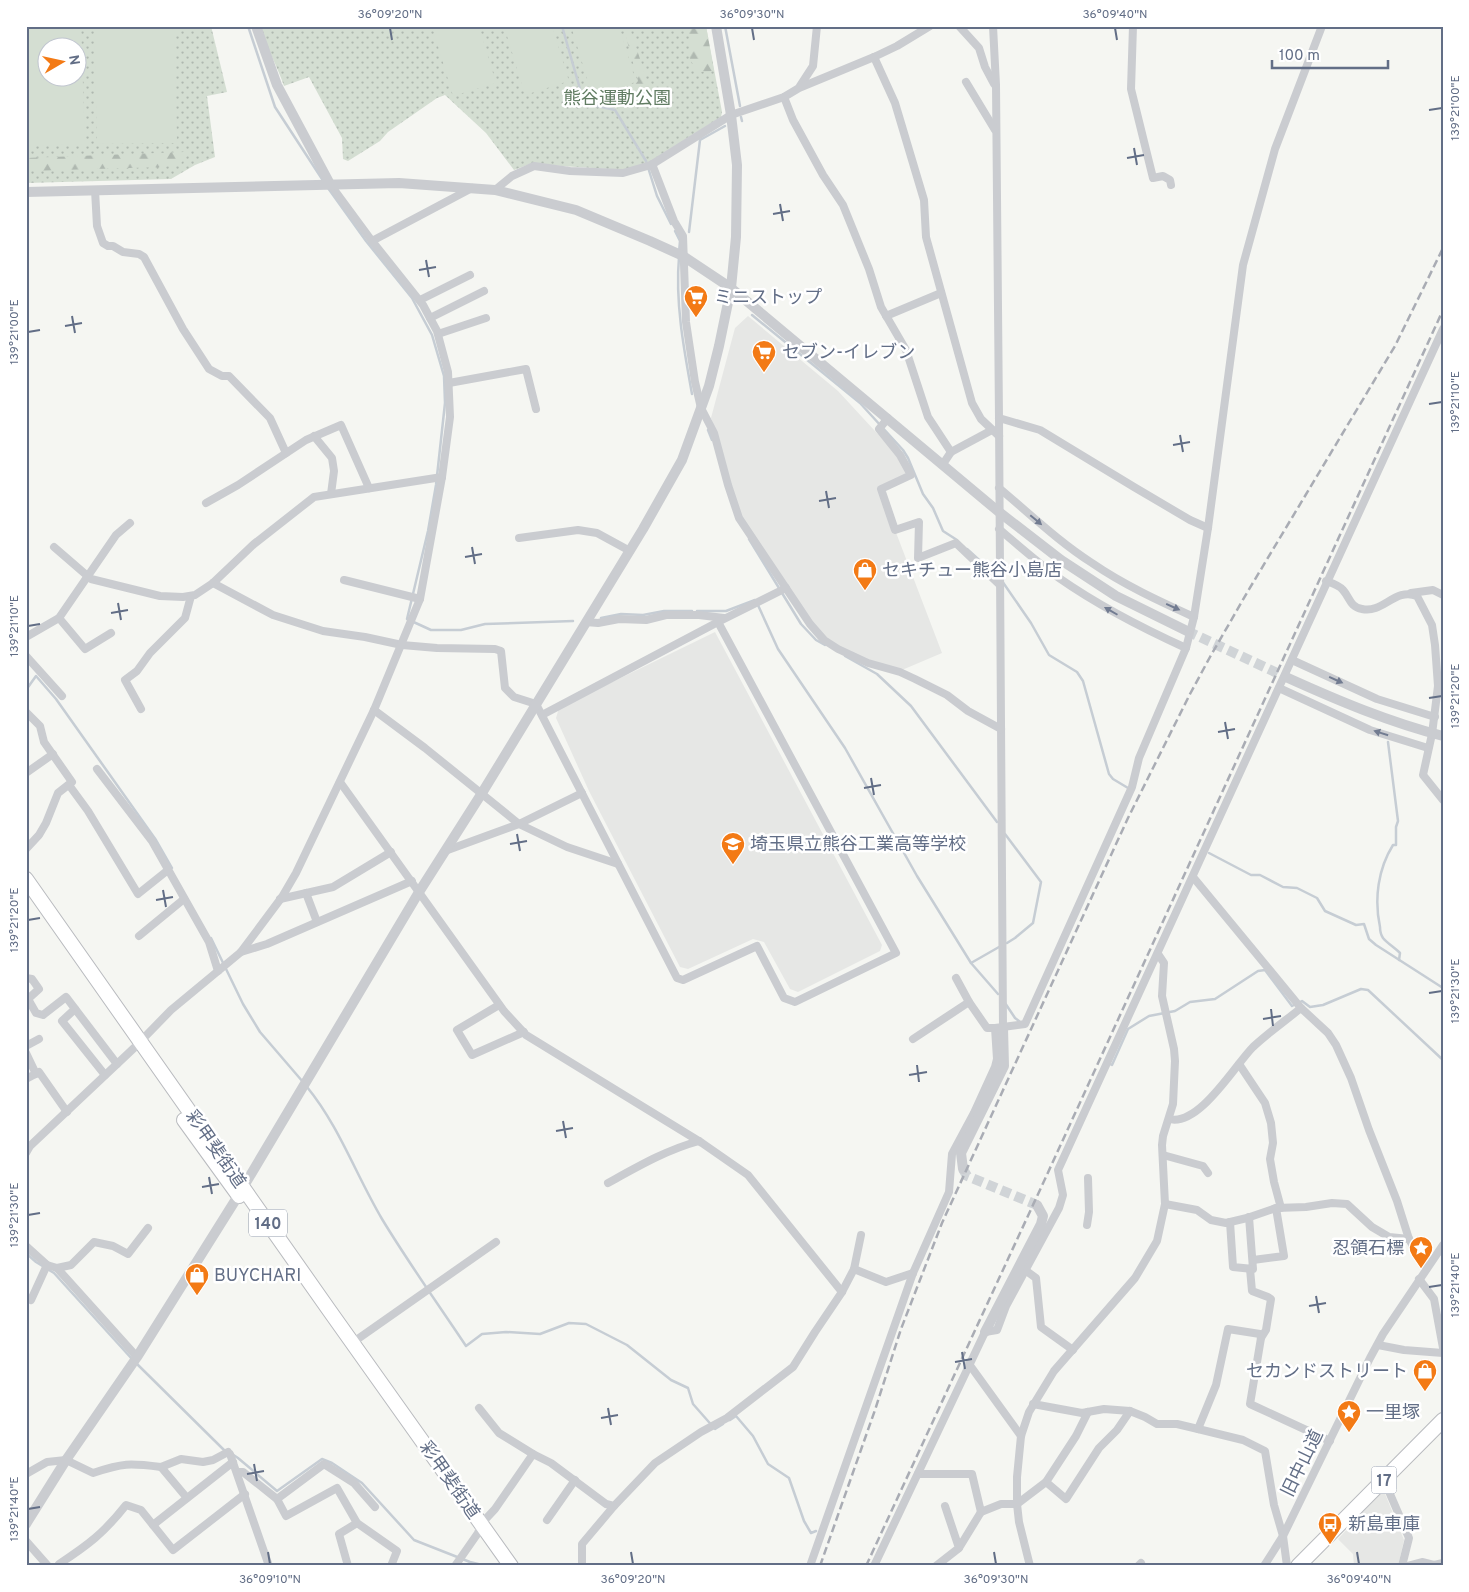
<svg xmlns="http://www.w3.org/2000/svg" width="1469" height="1592" font-family="Overpass,'Noto Sans JP',sans-serif">
  <style>
    .built { fill: #e6e7e5 }
    .grass { fill: url(#grass-dots); fill-rule: evenodd }
    .forest { fill: url(#forest-firs) }
    .garden { fill: #d4ded2; fill-rule: evenodd }
    .lines { fill: none; stroke-linecap: round; stroke-linejoin: round }
    .stream { stroke: #c6cdd4; stroke-width: 2.5 }
    .tertiary-tunnel { stroke: #d0d4d7; stroke-width: 10; stroke-dasharray: 10 5; stroke-linecap: butt }
    .trunk-casing { stroke: #b9bbbf; stroke-width: 16 }
    .minor { stroke: #caccd0; stroke-width: 8 }
    .tertiary { stroke: #caccd0; stroke-width: 10 }
    .trunk { stroke: #fff; stroke-width: 14 }
    .rail { stroke: #a9acb4; stroke-width: 2.5; stroke-dasharray: 8 4; stroke-linecap: butt }
    .oneway { fill: #727c91 }
    .ticks { fill: none; stroke: #626e86; stroke-width: 2 }
    .labels { text-anchor: middle; stroke-width: 5; stroke-linejoin: round; paint-order: stroke }
    .shield { fill: #fff; stroke: #919aaa; stroke-width: 1 }
    .shield-label { font-size: 16px; font-weight: bold; fill: #626e86 }
    .park-label { font-size: 18px; fill: #617c62; stroke: #fff }
    .poi-label { font-size: 18px; fill: #626e86; stroke: #fff; text-anchor: start }
    .street-label { font-size: 18px; fill: #626e86; stroke: #fff }
    .neatline { fill: none; stroke: #626e86; stroke-width: 2 }
    .ticks-label { font-size: 12px; text-anchor: middle; fill: #626e86 }
  </style>
  <defs>
    <pattern id="grass-dots" width="8" height="8" patternUnits="userSpaceOnUse" patternTransform="scale(1.25)"><rect width="8" height="8" fill="#d4ded2"/><path d="M2 2h.1M6 6h.1" fill="none" stroke="#afb8b0" stroke-width="1.8" stroke-linecap="round"/></pattern>
    <pattern id="forest-firs" width="22" height="20" patternUnits="userSpaceOnUse" patternTransform="scale(1.25)"><rect width="22" height="20" fill="#d4ded2"/><path d="M5 1l3.5 6h-7zM16 11l3.5 6h-7z" fill="#afb8b0"/></pattern>
  </defs>
  <rect width="100%" height="100%" fill="#f5f6f2"/>
  <!-- built -->
  <g class="built">
    <path d="M748,316L838,391L899,457L907,475L879,488L942,653L902,670L873,663L825,639L812,623L742,518L711,418L735,328Z"/>
    <path d="M715,632L882,945L880,951L798,992L790,989L764,942L753,939L688,969L680,967L589,791L556,718L559,708Z"/>
    <path d="M1383,1489L1404,1540L1398,1566H1354L1353,1554L1338,1539L1353,1523L1360,1511Z"/>
  </g>
  <!-- grass -->
  <g class="grass">
    <path d="M26,26H211L227,92L207,96L215,157L195,165L171,179L26,183ZM48,48H78V78H48Z"/>
    <path d="M260,26H706L722,112L721,117L648,163L624,170L530,164L514,170L486,133L445,95L437,98L388,132L380,141L348,161L343,159L342,138L309,77L284,86C277,65 266,47 260,26Z"/>
  </g>
  <!-- forest -->
  <g class="forest">
    <path d="M623,26H630C632,45 653,78 643,97C640,102 633,106 628,110C617,108 601,108 593,100L596,97L633,87L638,81Z"/>
    <path d="M689,26H706L714,71L697,72L689,57Z"/>
    <path d="M184,152L188,155L181,163L164,167L26,171V158Z"/>
  </g>
  <!-- garden -->
  <g class="garden">
    <path d="M26,26H81L85,144L26,146ZM48,48H78V78H48Z"/>
    <path d="M94,26H174L177,143L97,144Z"/>
    <path d="M432,26H479L496,83L453,96Z"/>
    <path d="M504,26H552L569,81L525,95Z"/>
    <path d="M571,26H619L636,82L592,95Z"/>
  </g>
  <g class="lines">
    <!-- stream -->
    <g class="stream">
      <path d="M248,26L275,107L322,179"/>
      <path d="M562,26L584,103L615,110L646,161L657,196L671,224"/>
      <path d="M725,26L740,106"/>
      <path d="M741,117L742,121"/>
      <path d="M328,188L366,241L412,298L432,335L444,376L445,403L436,485L428,531L407,619L431,630H461L485,624L573,621"/>
      <path d="M675,231L680,241L679,252"/>
      <path d="M689,232L700,140L725,126"/>
      <path d="M679,257C675,303 684,350 692,394"/>
      <path d="M752,315L860,403L903,450L908,458L923,494L933,508L943,531L957,540"/>
      <path d="M708,430L712,440"/>
      <path d="M749,539L801,624L816,640L825,645"/>
      <path d="M967,549L998,577"/>
      <path d="M1002,581L1031,623L1049,655L1077,672L1083,681L1109,774L1113,779L1128,788"/>
      <path d="M757,603L778,649L845,748L917,876L971,963L998,994"/>
      <path d="M697,611H726L755,600"/>
      <path d="M601,618L621,614L643,615L664,611H692"/>
      <path d="M845,656L877,674L911,706L997,822"/>
      <path d="M26,690L36,676L56,699L156,840L172,868"/>
      <path d="M1388,742L1398,821L1396,827V845H1393C1378,869 1374,899 1380,927C1380,930 1381,935 1383,938C1387,943 1395,948 1400,953L1399,960"/>
      <path d="M1005,834L1041,882L1033,923L1015,938L1007,943"/>
      <path d="M1209,853L1251,875H1260L1283,887L1297,888L1317,898L1325,911L1356,925L1364,924L1369,939L1376,945L1443,988"/>
      <path d="M211,938L243,1004L260,1032L303,1082"/>
      <path d="M971,963L999,947"/>
      <path d="M1005,1003L1015,1018L1019,1021"/>
      <path d="M1110,1064L1112,1065L1128,1029L1149,1016L1175,1011L1190,1002L1215,999L1258,971L1265,970L1292,1006L1302,1001L1310,1007L1323,1005L1361,989L1368,990L1443,1060"/>
      <path d="M307,1087C339,1126 356,1175 382,1219C408,1262 438,1304 466,1346L482,1334L506,1332L540,1334L569,1323L586,1324L627,1345L671,1380L688,1388L693,1404L715,1429L723,1424"/>
      <path d="M26,1253L36,1262L54,1273L132,1359"/>
      <path d="M136,1363L225,1451"/>
      <path d="M730,1420L736,1416L753,1436L768,1464L789,1478L804,1521L811,1533L816,1531"/>
      <path d="M232,1454L238,1458L277,1491L322,1459L332,1463L362,1483L414,1540L470,1562L486,1566"/>
    </g>
    <!-- tertiary-tunnel -->
    <g class="tertiary-tunnel">
      <path d="M1187,631L1288,678"/>
      <path d="M963,1169L967,1176L1037,1205"/>
    </g>
    <!-- trunk casing -->
    <g class="trunk-casing">
      <g id="trunk">
        <path d="M26,879L329,1310L511,1566"/>
        <path d="M184,1120L239,1196"/>
        <path d="M1298,1566L1443,1420"/>
      </g>
    </g>
    <!-- minor -->
    <g class="minor">
      <path d="M959,26L979,48L985,67L994,84"/>
      <path d="M993,26L996,85L999,418L1003,1028"/>
      <path d="M1133,26L1131,89L1153,178L1163,176L1170,180L1171,185"/>
      <path d="M874,57L895,103L924,200L926,237L972,403L981,419L999,436"/>
      <path d="M966,82L995,130"/>
      <path d="M800,86L813,66L817,26"/>
      <path d="M784,97L793,120L823,175L843,205L869,269L881,307L906,350L928,417L951,452L943,464"/>
      <path d="M652,164L674,221L683,236L686,322L695,382L701,408L714,433L728,485L739,518L810,624L824,640L838,649L868,663L900,672L915,679L947,695L968,711L1001,729"/>
      <path d="M95,190L97,226L103,243L108,246H113L123,252L139,254L144,257L183,329L209,369L222,376H229L270,418L286,453"/>
      <path d="M495,190L512,176L534,166L570,171L623,173L651,165L731,115L784,97L799,88L874,57L897,46L930,26"/>
      <path d="M372,241L472,188"/>
      <path d="M420,300L470,275"/>
      <path d="M886,316L941,293"/>
      <path d="M430,318L484,291"/>
      <path d="M438,334L486,318"/>
      <path d="M449,383L526,369L536,409"/>
      <path d="M888,418L879,429L900,455L911,475L881,489L895,530L919,522L918,558L956,543L999,584"/>
      <path d="M999,418L1040,430L1134,487L1190,520L1208,528"/>
      <path d="M314,436L332,458L334,471L331,494"/>
      <path d="M951,452L992,430"/>
      <path d="M999,488C1030,514 1059,542 1092,563C1124,585 1159,601 1194,617"/>
      <path d="M206,503L238,485L306,440L341,425L369,488"/>
      <path d="M999,529C1019,546 1038,563 1059,578C1099,606 1142,628 1186,648"/>
      <path d="M519,538L578,530L597,533L630,551"/>
      <path d="M54,547L91,579L160,596L183,597L195,595L213,583L254,544L314,497L442,477"/>
      <path d="M344,580L420,599"/>
      <path d="M1326,581C1332,583 1340,586 1343,590C1350,598 1350,607 1362,609C1383,614 1395,587 1417,596L1432,625L1435,645L1438,686L1432,734L1423,775L1443,800"/>
      <path d="M213,583L273,615L323,631L365,637L402,645L437,648L495,649L501,651L505,688L514,697L536,704L677,978L683,980L757,946L784,998L795,1002L896,953L718,622"/>
      <path d="M1411,593L1433,590L1443,595"/>
      <path d="M59,618L85,649L111,633"/>
      <path d="M586,622L598,623L619,619L646,620L666,615H699L724,618"/>
      <path d="M26,637L59,618L116,535L130,523"/>
      <path d="M26,656L62,696"/>
      <path d="M1292,660L1377,699L1435,717"/>
      <path d="M1279,688L1370,730L1428,748"/>
      <path d="M141,709L125,680L137,671L150,653L185,618L191,596"/>
      <path d="M374,710L425,748L519,824L567,847L618,864"/>
      <path d="M26,712L40,726L44,742L72,782L58,793L46,823L39,835L26,849"/>
      <path d="M542,715L718,622L786,588"/>
      <path d="M97,769L152,841L209,942L218,971"/>
      <path d="M26,773L53,754"/>
      <path d="M340,782L504,1011L526,1035L702,1143L748,1175L842,1292"/>
      <path d="M69,785L88,811L138,894L168,870"/>
      <path d="M445,851L519,824L582,793"/>
      <path d="M1193,877L1301,1008L1328,1033L1336,1045L1351,1078L1369,1130L1397,1201L1409,1239L1426,1269"/>
      <path d="M306,893L317,922"/>
      <path d="M280,899L333,887L391,852"/>
      <path d="M139,936L184,899"/>
      <path d="M241,952L267,944L412,881"/>
      <path d="M26,978L32,979L39,989L28,999L36,1013L43,1015L66,997L117,1064"/>
      <path d="M956,978L969,1002L987,1028H995"/>
      <path d="M499,1005L457,1030L472,1055L524,1032"/>
      <path d="M75,1009L62,1021L105,1075"/>
      <path d="M913,1039L969,1002"/>
      <path d="M26,1046L39,1039"/>
      <path d="M26,1053L36,1074"/>
      <path d="M1239,1064L1265,1103L1271,1123L1273,1143L1270,1159L1274,1182L1281,1208"/>
      <path d="M26,1079L39,1072L67,1112"/>
      <path d="M1169,1119C1199,1127 1235,1065 1253,1047C1268,1033 1285,1021 1301,1008"/>
      <path d="M26,1153L30,1146L134,1048L171,1010L241,952L282,897L296,873L374,710L420,599L442,477L450,417L448,372L437,331L423,305L372,241L330,184"/>
      <path d="M1163,1155L1203,1166L1208,1173"/>
      <path d="M608,1183C637,1167 666,1150 699,1141"/>
      <path d="M1165,1204L1197,1210L1211,1220L1226,1223L1247,1218L1276,1208L1306,1207L1332,1203L1347,1204L1372,1227L1389,1237L1409,1239"/>
      <path d="M1230,1222L1233,1267L1253,1269L1249,1217"/>
      <path d="M1087,1225L1089,1212L1088,1178"/>
      <path d="M26,1246L47,1265L57,1268L137,1357"/>
      <path d="M1253,1260L1284,1256L1276,1208"/>
      <path d="M57,1268L71,1265L94,1242L113,1246L128,1254L148,1228"/>
      <path d="M854,1269L861,1235"/>
      <path d="M1250,1269L1252,1291L1268,1297L1271,1299L1266,1330L1261,1338"/>
      <path d="M1025,1270L1036,1278L1041,1327L1073,1350"/>
      <path d="M1419,1279L1434,1299L1443,1348"/>
      <path d="M31,1300L47,1265"/>
      <path d="M352,1343L496,1242"/>
      <path d="M1378,1345L1404,1350L1443,1353"/>
      <path d="M969,1364L1021,1436"/>
      <path d="M1033,1404L1082,1413L1104,1409L1130,1411L1145,1417L1157,1424H1177L1198,1429L1243,1440L1265,1451L1274,1505L1283,1536L1287,1566"/>
      <path d="M479,1408L499,1433L533,1454"/>
      <path d="M1198,1429L1216,1385L1228,1329L1260,1334L1261,1338L1250,1404L1330,1441"/>
      <path d="M230,1454L269,1566"/>
      <path d="M237,1472H243L277,1499L286,1516L337,1488L357,1523L397,1551L391,1566"/>
      <path d="M26,1474L47,1462L66,1460L93,1473C123,1463 129,1463 161,1467"/>
      <path d="M918,1474H972L981,1512L1001,1504H1017L1046,1482L1076,1436L1088,1412"/>
      <path d="M1384,1480L1409,1538L1402,1566"/>
      <path d="M1046,1482L1066,1499L1099,1448L1117,1430L1130,1411"/>
      <path d="M187,1498L161,1467L181,1459L203,1462L213,1460L228,1452"/>
      <path d="M277,1499L324,1464L354,1483L375,1507"/>
      <path d="M547,1520L575,1480"/>
      <path d="M153,1525L233,1462"/>
      <path d="M26,1541L48,1566"/>
      <path d="M959,1548L981,1512"/>
      <path d="M59,1564C88,1545 104,1533 126,1505L141,1510L173,1550L245,1494"/>
      <path d="M348,1566L339,1534L357,1523"/>
      <path d="M455,1566L478,1533L481,1524L495,1509L533,1454L551,1463L606,1504L614,1506L655,1463L701,1432L727,1418L793,1367L815,1332L842,1292L854,1269L886,1282L913,1273"/>
      <path d="M582,1566V1544L614,1506"/>
      <path d="M810,1566L913,1273L949,1192L952,1154L974,1113L995,1067L997,1059L995,1028L1025,1024L1132,787L1139,758L1186,648L1194,617L1208,528L1243,265L1275,149L1322,26"/>
      <path d="M874,1566L985,1332L997,1330L1006,1306L1059,1208L1063,1195L1058,1170C1187,890 1313,609 1443,329"/>
      <path d="M936,1566L959,1548L945,1506"/>
      <path d="M1030,1566L1019,1522L1017,1504V1477L1021,1436L1029,1412L1054,1371L1135,1278L1157,1241L1165,1204L1162,1145L1163,1136L1173,1104L1175,1061L1174,1049L1162,996L1164,963L1158,954"/>
      <path d="M1138,1566L1141,1563"/>
      <path d="M1264,1566L1283,1536L1370,1358L1383,1334L1443,1245"/>
      <path d="M1407,1566L1422,1562L1434,1565L1443,1563"/>
    </g>
    <!-- tertiary -->
    <g class="tertiary">
      <path d="M256,26L277,85L330,184"/>
      <path d="M26,192L399,183L495,190L576,210L650,241L683,256L731,288L999,512L1061,560L1116,596L1187,631"/>
      <path d="M1288,678C1339,701 1389,722 1443,736"/>
      <path d="M963,1169L961,1153L1004,1066L1003,1028"/>
      <path d="M985,1332L1041,1224L1043,1216L1037,1205"/>
      <path d="M26,1524L66,1460L137,1357L238,1196L419,892L482,793L643,529L682,460L709,386L719,346L731,288L736,237L737,165L731,115L716,26"/>
    </g>
    <!-- trunk -->
    <use href="#trunk" class="trunk"/>
    <!-- rail -->
    <g class="rail">
      <path d="M820,1566L875,1410L901,1329L942,1223L1128,818L1190,694L1210,657L1248,591L1395,346L1443,248"/>
      <path d="M866,1566L1045,1179L1443,310"/>
    </g>
  </g>
  <!-- one-way arrows -->
  <defs><path id="oneway-solid" d="M-6-.8H1V-3.2L6.5 0L1 3.2V.8H-6Z" transform="scale(1.25)"/></defs>
  <g class="oneway">
    <use href="#oneway-solid" transform="translate(1036 520) rotate(40)"/>
    <use href="#oneway-solid" transform="translate(1173 607) rotate(24)"/>
    <use href="#oneway-solid" transform="translate(1111 611) rotate(-150)"/>
    <use href="#oneway-solid" transform="translate(1336 680) rotate(24)"/>
    <use href="#oneway-solid" transform="translate(1381 733) rotate(-162)"/>
  </g>
  <!-- ticks -->
  <path class="ticks" d="M390,28L392,40M752,28L754,40M1115,28L1117,40M1429,110L1442,108M1134,148L1137,165M1127,158L1144,155M780,204L783,221M773,214L790,211M426,260L429,277M419,270L436,267M72,316L75,333M65,326L82,323M28,332L40,330M1429,404L1442,402M1180,435L1183,452M1173,445L1190,442M826,491L829,508M819,501L836,498M472,547L475,564M465,557L482,554M118,603L121,620M111,613L128,610M28,626L40,624M1429,698L1442,696M1225,722L1228,739M1218,732L1235,729M871,778L874,795M864,788L881,785M517,834L520,851M510,844L527,841M163,890L166,907M156,900L173,897M28,920L40,918M1429,993L1442,991M1271,1009L1273,1026M1263,1019L1281,1016M917,1065L919,1082M909,1075L927,1072M563,1121L566,1138M556,1131L573,1128M209,1177L212,1194M202,1187L219,1184M28,1215L40,1213M1429,1287L1442,1285M1316,1296L1319,1313M1309,1306L1326,1303M962,1352L965,1369M955,1362L972,1359M608,1408L611,1425M601,1418L618,1415M254,1464L257,1481M247,1474L264,1471M28,1509L40,1507M268,1552L270,1564M631,1552L633,1564M994,1552L996,1564M1357,1552L1359,1564"/>
  <!-- icons -->
  <defs>
    <g id="supermarket-pin" transform="scale(1.25)"><path d="M0 17L-7.5 6A9.5 9.5 0 1 1 7.5 6Z" fill="#f37a15" stroke="#fff"/><path d="M-6-5.5h2.5l.6 2H6L4.5 2H-2.5L-4.4-4H-6ZM-1.5 3.2a1.3 1.3 0 1 0 .1 0ZM3 3.2a1.3 1.3 0 1 0 .1 0Z" fill="#fff"/></g>
    <g id="shop-pin" transform="scale(1.25)"><path d="M0 17L-7.5 6A9.5 9.5 0 1 1 7.5 6Z" fill="#f37a15" stroke="#fff"/><path d="M-5-2.5h2.3a2.7 3.5 0 0 1 5.4 0H5L5.5 6h-11ZM-1.5-2.5h3a1.5 2.3 0 0 0-3 0Z" fill="#fff"/></g>
    <g id="school-pin" transform="scale(1.25)"><path d="M0 17L-7.5 6A9.5 9.5 0 1 1 7.5 6Z" fill="#f37a15" stroke="#fff"/><path d="M0-5L7-2L0 1L-7-2ZM-4 1L0 2.5L4 1V4Q0 6-4 4Z" fill="#fff"/></g>
    <g id="sight-pin" transform="scale(1.25)"><path d="M0 17L-7.5 6A9.5 9.5 0 1 1 7.5 6Z" fill="#f37a15" stroke="#fff"/><path d="M0-6L1.8-2.2L6-1.7L2.9 1.2L3.7 5.4L0 3.3L-3.7 5.4L-2.9 1.2L-6-1.7L-1.8-2.2Z" fill="#fff"/></g>
    <g id="bus-pin" transform="scale(1.25)"><path d="M0 17L-7.5 6A9.5 9.5 0 1 1 7.5 6Z" fill="#f37a15" stroke="#fff"/><path d="M-5-6H5V4H4V6H2V4H-2V6H-4V4H-5ZM-3.5-4V0h7V-4ZM-3.5 1.2v1.5H-2V1.2ZM2 1.2v1.5H3.5V1.2Z" fill="#fff"/></g>
  </defs>
  <g fill-rule="evenodd">
    <use href="#supermarket-pin" x="696" y="297"/>
    <use href="#supermarket-pin" x="764" y="352"/>
    <use href="#shop-pin" x="865" y="570"/>
    <use href="#school-pin" x="733" y="844"/>
    <use href="#sight-pin" x="1421" y="1248"/>
    <use href="#shop-pin" x="197" y="1275"/>
    <use href="#shop-pin" x="1425" y="1371"/>
    <use href="#sight-pin" x="1349" y="1412"/>
    <use href="#bus-pin" x="1330" y="1524"/>
  </g>
  <g class="labels">
    <!-- shield labels -->
    <g class="shield">
      <rect x="249" y="1209.5" width="38" height="27" rx="4"/>
      <rect x="1371.5" y="1466.5" width="25" height="27" rx="4"/>
    </g>
    <g class="shield-label">
      <text x="268" y="1229">140</text>
      <text x="1384" y="1486">17</text>
    </g>
    <!-- park labels -->
    <g class="park-label">
      <text x="617" y="104">熊谷運動公園</text>
    </g>
    <!-- poi labels -->
    <g class="poi-label">
      <text x="714" y="303">ミニストップ</text>
      <text x="782" y="358">セブン-イレブン</text>
      <text x="882" y="576">セキチュー熊谷小島店</text>
      <text x="750" y="850">埼玉県立熊谷工業高等学校</text>
      <text x="1404" y="1254" text-anchor="end">忍領石標</text>
      <text x="214" y="1281">BUYCHARI</text>
      <text x="1408" y="1377" text-anchor="end">セカンドストリート</text>
      <text x="1366" y="1418">一里塚</text>
      <text x="1348" y="1530">新島車庫</text>
    </g>
    <!-- street labels -->
    <g class="street-label">
      <text transform="translate(216 1149) rotate(55)" y="6">彩甲斐街道</text>
      <text transform="translate(1302 1463) rotate(-64)" y="6">旧中山道</text>
      <text transform="translate(450 1480) rotate(55)" y="6">彩甲斐街道</text>
    </g>
  </g>
  <!-- border -->
  <rect width="1469" height="1592" fill="none" stroke="#ffffff" stroke-width="55"/>
  <!-- north arrow -->
  <g transform="translate(62 62) rotate(81)"><circle r="24" fill="#ffffff" stroke="#c0c5cf"/>
  <path d="M0-4L9 19L0 12L-9 19Z" fill="#f37a15"/>
  <text y="-8" font-size="14" font-weight="bold" text-anchor="middle" fill="#626e86">N</text>
  </g>
  <!-- scale -->
  <path d="M1272 60v8h116v-8" fill="none" stroke="#626e86" stroke-width="2.5"/>
  <text x="1279" y="60" font-size="15" fill="#626e86" stroke="#ffffff" stroke-width="4" paint-order="stroke">100 m</text>
  <rect x="28" y="28" width="1414" height="1536" class="neatline"/>
  <g class="ticks-label">
    <text x="390" y="18">36°09'20"N</text>
    <text x="752" y="18">36°09'30"N</text>
    <text x="1115" y="18">36°09'40"N</text>
    <text transform="translate(1455 108) rotate(-90)" y="4">139°21'00"E</text>
    <text transform="translate(14 332) rotate(-90)" y="4">139°21'00"E</text>
    <text transform="translate(1455 402) rotate(-90)" y="4">139°21'10"E</text>
    <text transform="translate(14 626) rotate(-90)" y="4">139°21'10"E</text>
    <text transform="translate(1455 696) rotate(-90)" y="4">139°21'20"E</text>
    <text transform="translate(14 920) rotate(-90)" y="4">139°21'20"E</text>
    <text transform="translate(1455 991) rotate(-90)" y="4">139°21'30"E</text>
    <text transform="translate(14 1215) rotate(-90)" y="4">139°21'30"E</text>
    <text transform="translate(1455 1285) rotate(-90)" y="4">139°21'40"E</text>
    <text transform="translate(14 1509) rotate(-90)" y="4">139°21'40"E</text>
    <text x="270" y="1583">36°09'10"N</text>
    <text x="633" y="1583">36°09'20"N</text>
    <text x="996" y="1583">36°09'30"N</text>
    <text x="1359" y="1583">36°09'40"N</text>
  </g>
</svg>
